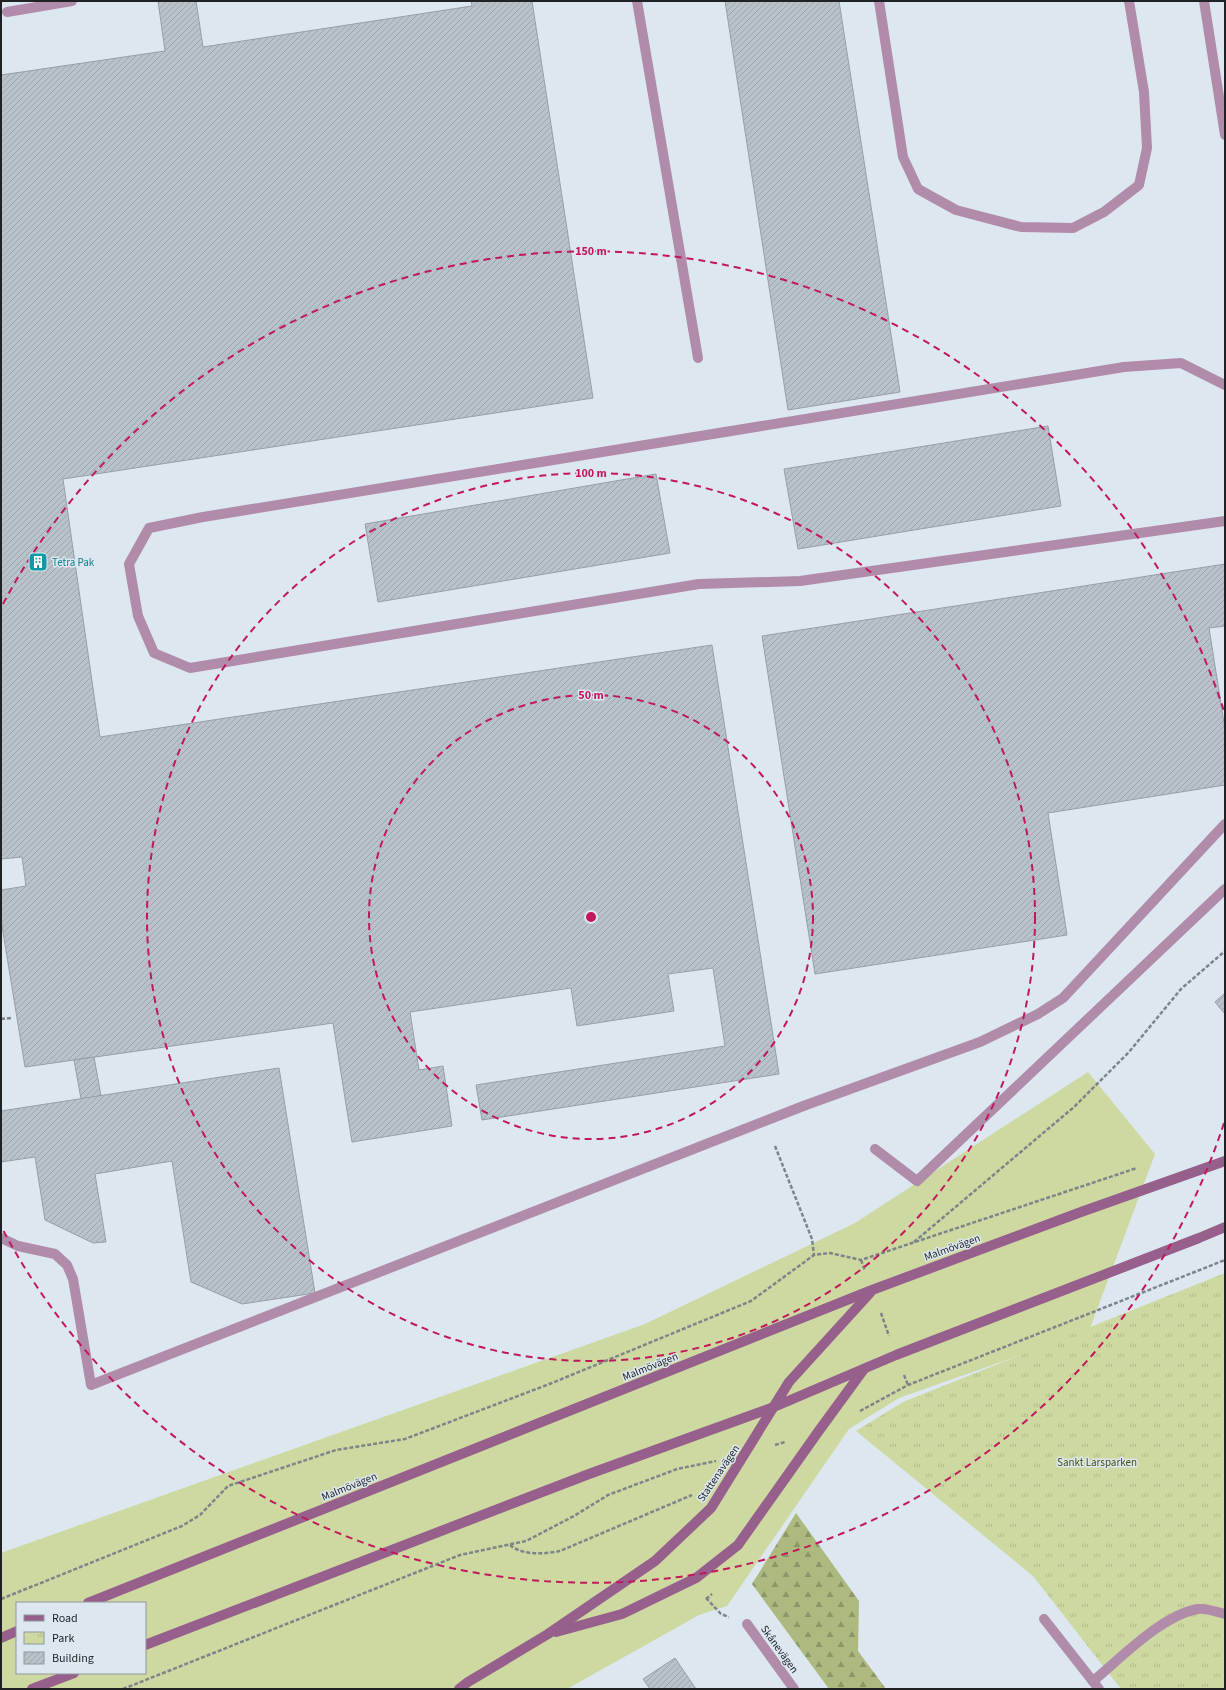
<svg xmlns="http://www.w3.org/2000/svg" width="1226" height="1690" font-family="'Source Sans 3',sans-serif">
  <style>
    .grass { fill: #cdd9a1; fill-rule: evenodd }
    .forest { fill: url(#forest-firs) }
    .park { fill: url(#park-tufts) }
    .building { fill: url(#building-hatch); stroke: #969fa7 }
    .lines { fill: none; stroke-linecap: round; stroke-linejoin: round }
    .path { stroke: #7d848a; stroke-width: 2.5; stroke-dasharray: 4 2; stroke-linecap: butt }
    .lane { stroke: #b18baa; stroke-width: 10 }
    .street { stroke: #b18baa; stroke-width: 10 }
    .secondary { stroke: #965f8c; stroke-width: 10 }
    .ring { fill: none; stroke: #c2185b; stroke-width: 2; stroke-dasharray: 7 5 }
    .labels { text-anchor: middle; stroke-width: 3; stroke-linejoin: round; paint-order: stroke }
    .culture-label { font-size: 11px; fill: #0d838f; stroke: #dde7ef; text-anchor: start }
    .street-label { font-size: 11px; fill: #1e2225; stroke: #dde7ef }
    .park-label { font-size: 11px; fill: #454f0c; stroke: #dde7ef }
    .centre { fill: #c2185b; stroke: #dde7ef; stroke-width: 2 }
    .ring-label { font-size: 12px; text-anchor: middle; font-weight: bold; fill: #c2185b; stroke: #dde7ef; stroke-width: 3; stroke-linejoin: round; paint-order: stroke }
  </style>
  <defs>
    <pattern id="forest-firs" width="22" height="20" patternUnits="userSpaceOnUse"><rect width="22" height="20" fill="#adb97f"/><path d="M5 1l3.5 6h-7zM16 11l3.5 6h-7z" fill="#8c9668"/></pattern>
    <pattern id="park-tufts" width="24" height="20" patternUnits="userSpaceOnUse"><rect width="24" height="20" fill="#cdd9a1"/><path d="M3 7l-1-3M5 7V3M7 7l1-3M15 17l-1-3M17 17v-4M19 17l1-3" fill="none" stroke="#b0ba8a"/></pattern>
    <pattern id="building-hatch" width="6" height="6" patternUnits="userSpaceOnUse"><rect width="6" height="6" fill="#b8c2c9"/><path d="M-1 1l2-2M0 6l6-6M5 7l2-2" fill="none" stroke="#9ea6ac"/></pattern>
  </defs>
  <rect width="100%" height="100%" fill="#dde7ef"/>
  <!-- grass -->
  <path class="grass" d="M1088,1072L1155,1154L1089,1331L899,1398L849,1429L727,1606L699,1615L567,1689H1V1553L645,1324L855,1223ZM17,1603H145V1673H17Z"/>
  <!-- forest -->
  <path class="forest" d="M796,1513L859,1601L858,1651L886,1689H829L752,1584Z"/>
  <!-- park -->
  <path class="park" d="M1225,1273V1689H1121L1033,1576L856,1431L903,1402Z"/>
  <!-- building -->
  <g class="building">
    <path d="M158,1H196L203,47L472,6L471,1H532L593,398L63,479L100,737L712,645L779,1074L482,1120L476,1085L725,1046L713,968L668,974L674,1011L577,1026L571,988L410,1012L419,1070L443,1066L452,1126L352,1142L333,1023L25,1067L1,920V890L26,886L22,857L1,859V75L165,51Z"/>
    <path d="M725,1H839L900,392L788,410Z"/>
    <path d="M1048,426L1061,506L798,549L784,469Z"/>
    <path d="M656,474L670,553L378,602L365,524Z"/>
    <path d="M1225,564V626L1209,628L1225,729V785L1048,813L1067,935L815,974L762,636Z"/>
    <path d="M1225,993V1014L1215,1002Z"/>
    <path d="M94,1057L101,1096L81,1099L74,1060Z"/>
    <path d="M279,1068L315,1293L242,1304L191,1282L172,1161L95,1174L106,1242L93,1243L45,1220L35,1157L1,1162V1111Z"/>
    <path d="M675,1658L696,1689H650L643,1679Z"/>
  </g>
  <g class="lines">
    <!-- path -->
    <g class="path">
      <path d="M1,1019L11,1018"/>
      <path d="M775,1146L812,1239L814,1255"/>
      <path d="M914,1242L1074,1107L1129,1052L1181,989L1225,951"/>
      <path d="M861,1260L865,1271"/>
      <path d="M881,1313L889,1336"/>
      <path d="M904,1375L908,1385"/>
      <path d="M860,1411L908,1385L1225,1260"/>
      <path d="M775,1445L785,1442"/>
      <path d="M510,1545C523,1556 545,1554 560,1551L692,1495"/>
      <path d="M706,1598L721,1614L729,1617"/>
      <path d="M1,1599L182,1526L200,1515L228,1486L336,1450L405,1439L552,1383L751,1301L814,1255L830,1253L861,1260L1137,1168"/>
      <path d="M706,1599L712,1594"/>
      <path d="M123,1689L460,1555L526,1541L574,1516L608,1495L677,1469L716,1461"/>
    </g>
    <!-- lane -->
    <g class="lane">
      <path d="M637,1L698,358"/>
      <path d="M879,1L903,157L918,189L956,210L1021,227L1073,228L1104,212L1139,185L1147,148L1144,92L1129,1"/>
      <path d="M1204,1L1225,135"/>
      <path d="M7,12L72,1"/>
      <path d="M1225,385L1181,363L1124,367L203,517L149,528L129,564L138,616L154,653L190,668L699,584L800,581L1225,521"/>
      <path d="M875,1149L917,1181L1225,889"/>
      <path d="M1,1238L18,1246L55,1254L67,1265L73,1279L91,1385L806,1105L980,1042L1038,1014L1063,998L1225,824"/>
      <path d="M1044,1619L1099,1689"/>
      <path d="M1093,1681C1121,1658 1162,1615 1198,1609C1205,1608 1218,1612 1225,1614"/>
    </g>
    <!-- street -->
    <path class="street" d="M747,1624L794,1689"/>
    <!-- secondary -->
    <g class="secondary">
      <path d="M88,1603L872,1290L1081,1212L1225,1161"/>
      <path d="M556,1632L622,1614L696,1578L738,1545L818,1432L864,1369"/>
      <path d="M1,1638L17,1631"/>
      <path d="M145,1645L589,1474L774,1407L896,1355L1199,1238L1225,1227"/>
      <path d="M32,1689L74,1673"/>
      <path d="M459,1689L468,1682L548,1634L655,1561L711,1508L789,1382L870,1293"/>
    </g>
  </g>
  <!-- distance rings -->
  <g class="ring">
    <circle cx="591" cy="917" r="222"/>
    <circle cx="591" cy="917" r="444"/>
    <path d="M1224 1123A666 666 0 0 1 3 1230M3 604A666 666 0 0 1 1224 711"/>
  </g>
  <!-- icons -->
  <defs>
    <g id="building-square" transform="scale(1)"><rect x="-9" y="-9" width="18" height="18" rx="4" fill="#0f9aa8" stroke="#dde7ef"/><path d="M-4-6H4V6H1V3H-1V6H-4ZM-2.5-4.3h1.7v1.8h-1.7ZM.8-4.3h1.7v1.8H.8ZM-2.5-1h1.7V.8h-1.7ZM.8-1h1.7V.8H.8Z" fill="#fff"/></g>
  </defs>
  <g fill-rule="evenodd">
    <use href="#building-square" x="38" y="562"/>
  </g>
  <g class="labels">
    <!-- culture labels -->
    <g class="culture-label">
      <text x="52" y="566">Tetra Pak</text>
    </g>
    <!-- street labels -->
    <g class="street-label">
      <text transform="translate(952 1247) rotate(-20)" y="4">Malmövägen</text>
      <text transform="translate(650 1366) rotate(-22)" y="4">Malmövägen</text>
      <text transform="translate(718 1473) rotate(-56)" y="4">Stattenavägen</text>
      <text transform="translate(349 1486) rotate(-22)" y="4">Malmövägen</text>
      <text transform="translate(780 1649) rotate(54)" y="4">Skånevägen</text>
    </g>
    <!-- park labels -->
    <g class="park-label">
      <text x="1097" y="1466">Sankt Larsparken</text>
    </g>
  </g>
  <circle cx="591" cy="917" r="6" class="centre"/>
  <g class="ring-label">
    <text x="591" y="255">150 m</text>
    <text x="591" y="477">100 m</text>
    <text x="591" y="699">50 m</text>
  </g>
  <!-- border -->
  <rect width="1226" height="1690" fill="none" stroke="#1e2225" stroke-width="4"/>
  <!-- legend -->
  <rect x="16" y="1602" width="130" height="72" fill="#dde7ef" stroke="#91989e"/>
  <rect x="24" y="1615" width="20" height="6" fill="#965f8c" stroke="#91989e"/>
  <text x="52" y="1622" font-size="12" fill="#1e2225">Road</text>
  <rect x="24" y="1632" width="20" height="12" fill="url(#park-tufts)" stroke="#91989e"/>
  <text x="52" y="1642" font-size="12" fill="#1e2225">Park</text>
  <rect x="24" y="1652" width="20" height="12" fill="url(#building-hatch)" stroke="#91989e"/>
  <text x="52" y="1662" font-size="12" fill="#1e2225">Building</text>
</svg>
